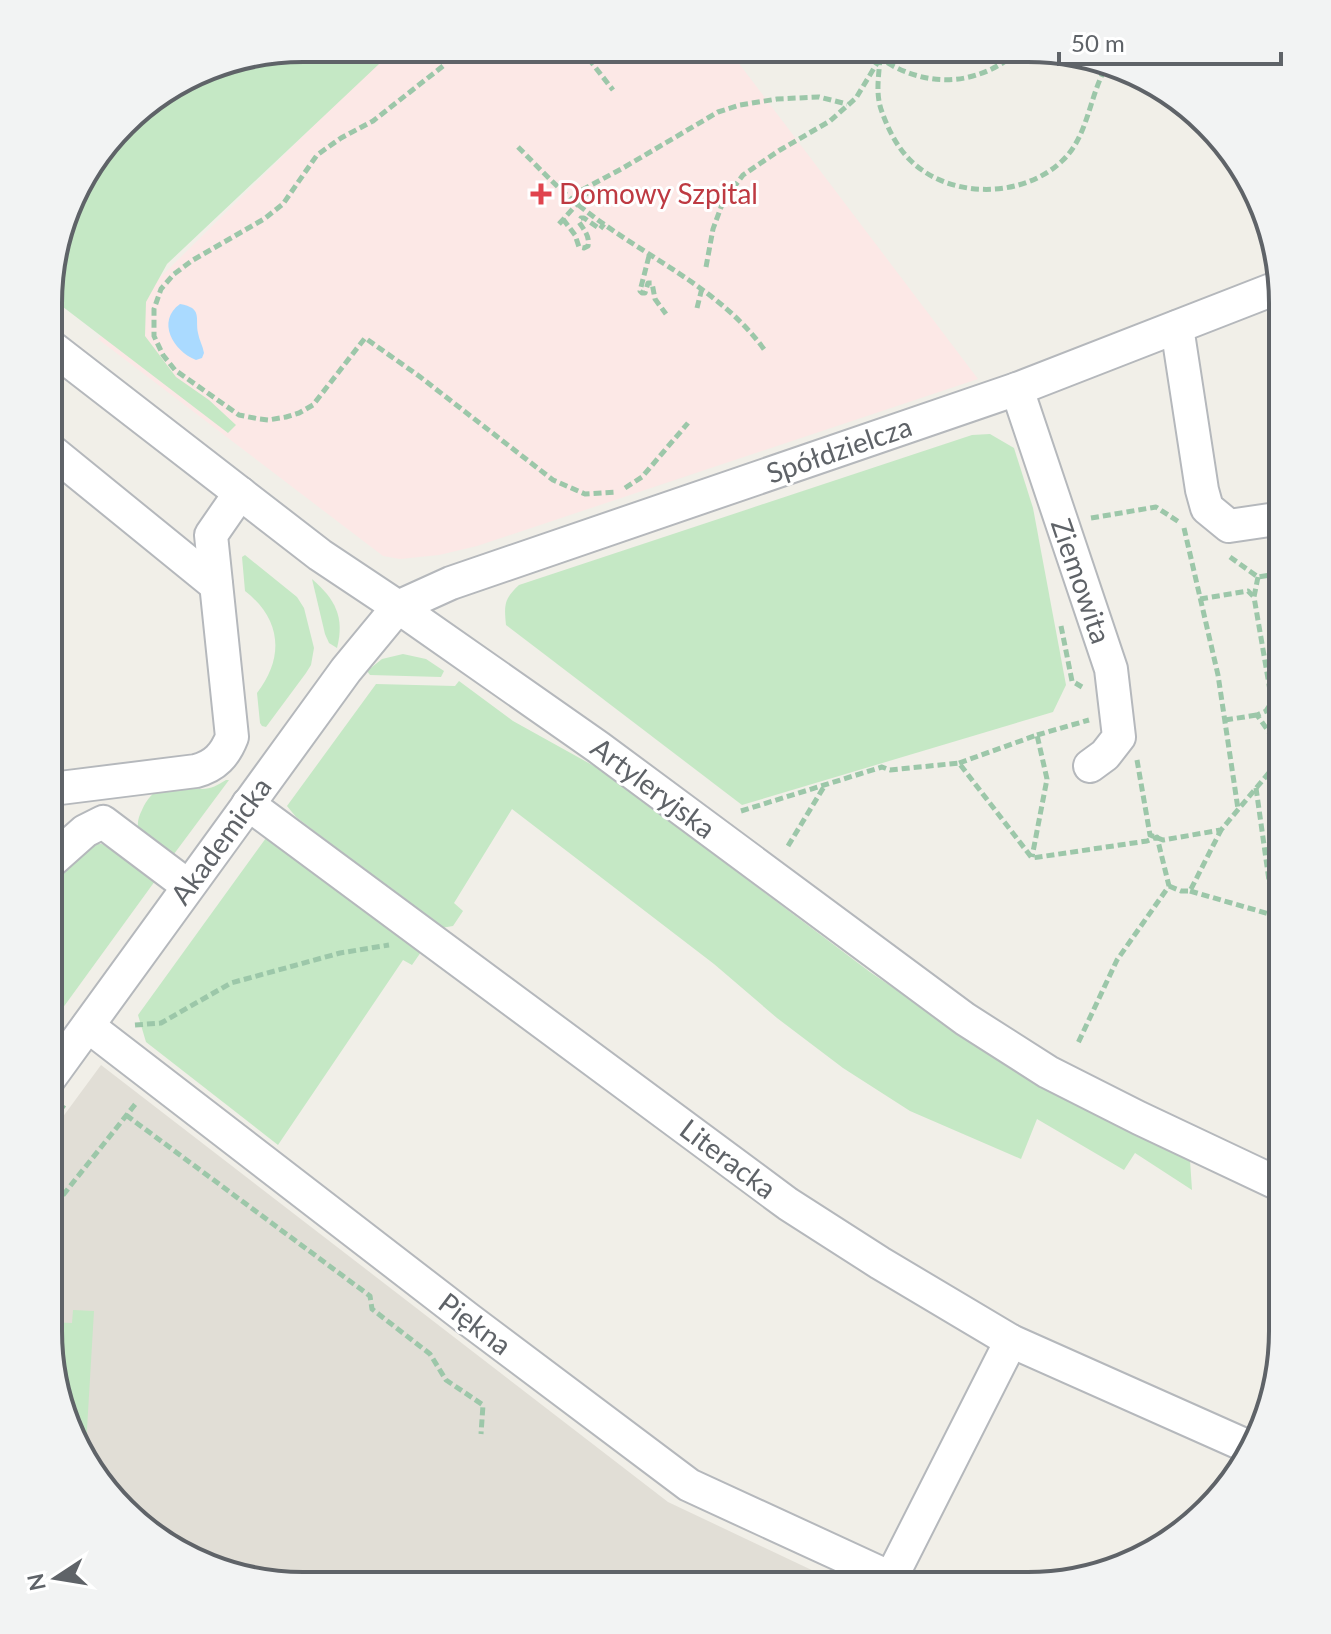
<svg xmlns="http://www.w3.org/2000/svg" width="1331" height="1634" font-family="Lato,sans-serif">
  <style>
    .education { fill: #e1ded6 }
    .medical { fill: #fce8e6 }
    .green { fill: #c5e8c5 }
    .water { fill: #aadaff }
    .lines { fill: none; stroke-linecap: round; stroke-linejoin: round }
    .minor-casing { stroke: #b5b8bc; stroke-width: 36 }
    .path { stroke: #9cc7a9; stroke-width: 5; stroke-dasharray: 8 4; stroke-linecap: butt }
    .minor { stroke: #fff; stroke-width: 32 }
    .health-dot { fill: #e0444e; stroke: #fff; stroke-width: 3 }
    .labels { text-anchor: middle; stroke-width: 6; stroke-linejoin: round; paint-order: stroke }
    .health-label { font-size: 28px; fill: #be3a42; stroke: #fff; text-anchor: start }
    .street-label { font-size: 28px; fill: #5f6368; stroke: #fff }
    .rim { fill: none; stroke: #5f6368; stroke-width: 4 }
  </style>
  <rect width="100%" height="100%" fill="#f1efe8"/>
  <!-- education -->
  <path class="education" d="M101,1065L668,1502L818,1573L820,1585H286L162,1543L82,1458L48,1331V1137Z"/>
  <!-- medical -->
  <path class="medical" d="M392,48L728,49L978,379L477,546L439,555L400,559L383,556L98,339Z"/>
  <!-- green -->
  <g class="green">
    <path d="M303,48H396L167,264L146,302L145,336L176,377L209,400L236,425L228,433L50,297V270L82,176L135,111L221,62Z"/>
    <path d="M990,434L1014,448L1033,508L1066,685L1053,712L742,805L506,625C504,605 504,599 519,585L972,435Z"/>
    <path d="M245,555L297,597L304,608L314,648L311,665L306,673L266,727L262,726L260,723L257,693C285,657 281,619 245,591L242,557Z"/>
    <path d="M312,579C335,599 345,617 337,648L329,643L325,634Z"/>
    <path d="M403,654L426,659L444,671L441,677L370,675L367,671L382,659Z"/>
    <path d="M459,681L513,721L603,771L870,972L1038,1086L1190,1160L1192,1190L1135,1153L1124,1170L1037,1119L1021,1159L910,1111L843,1068L777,1018L714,964L512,809L454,903L463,911L453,926L441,928L296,817L287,806L376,684L455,686Z"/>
    <path d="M226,780H229L174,854L142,835C136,827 137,820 142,810C148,796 159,785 176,785C185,784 193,789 202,789C211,789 218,785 226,780Z"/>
    <path d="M49,827L75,854L94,844H102L152,876L155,881L49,1027Z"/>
    <path d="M266,838L281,842L421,952L412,965L403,960L278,1145L146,1042L138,1015Z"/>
    <path d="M73,1310L94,1311L86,1446L79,1445L48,1331V1322L72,1323Z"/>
  </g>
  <!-- water -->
  <path class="water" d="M180,304C203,308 195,318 198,333C199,340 203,346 204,353L202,358L196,360C173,351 156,321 180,304Z"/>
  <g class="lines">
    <!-- minor casing -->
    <g class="minor-casing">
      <g id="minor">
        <path d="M1177,327L1202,490L1207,508L1229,526L1283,518"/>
        <path d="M50,346L320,555L398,607L598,747L965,1019L1048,1072L1139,1118L1283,1186"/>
        <path d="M1017,389L1111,669L1119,737L1105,755L1090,766"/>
        <path d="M50,450L216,585"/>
        <path d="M60,788L196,771C215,766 225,755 232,737L211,535L240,493"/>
        <path d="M248,804L788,1204L880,1263L1011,1341L1249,1447"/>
        <path d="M49,863L85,831L103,822L188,886"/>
        <path d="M88,1026L468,1319L689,1485L891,1578"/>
        <path d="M49,1079L346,670L398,607L451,583L1017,389L1279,287"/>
        <path d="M889,1585L891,1578L1011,1341"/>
      </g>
    </g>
    <!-- path -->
    <g class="path">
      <path d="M581,49L613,90"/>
      <path d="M867,50C876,55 885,62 895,67C939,89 983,82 1020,50"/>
      <path d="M880,57C879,76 875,94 882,112C888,129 897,147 910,160C949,199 1022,199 1062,161C1088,137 1089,97 1106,67"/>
      <path d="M443,66L373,121L341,138L317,155L283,204L264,219L193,260L174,274L161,289L154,309V336L163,355L175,370L239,415L259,419L268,420L286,417L299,413L313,405L365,338L419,376L553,480L585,494L616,492"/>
      <path d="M518,147C542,171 566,197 594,217C653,261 723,291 766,352"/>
      <path d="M582,190L623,168L718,112L740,105L777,99L819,97L847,104"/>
      <path d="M563,219L575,235L579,247L584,248L588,246C590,236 584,230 579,222L581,218H584L600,229L604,224"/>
      <path d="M559,224L587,193"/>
      <path d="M649,256L640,291L642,293H645L648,283H652L655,299L666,314"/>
      <path d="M706,267L713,229L723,202L743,175L780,150L830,121L856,98L885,50"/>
      <path d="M697,308L702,288"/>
      <path d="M625,488L642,477L688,423"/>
      <path d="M1091,518L1156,507L1179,522"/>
      <path d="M1184,528L1218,675L1238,809"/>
      <path d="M1230,557L1258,577L1283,573"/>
      <path d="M1258,577L1254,597L1272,702L1266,711L1257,715L1283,752"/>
      <path d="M1200,599L1248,591L1253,596"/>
      <path d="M1061,626L1072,681L1082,687"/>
      <path d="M1225,720L1257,715"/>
      <path d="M1037,735L1089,720"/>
      <path d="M1137,760L1150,835L1163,840L1221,830L1283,756"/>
      <path d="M959,763L1037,735L1047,779L1032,857"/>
      <path d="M1256,788L1274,916"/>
      <path d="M741,811L882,767L890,770L959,763L1032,858L1147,841L1157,837L1169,886L1117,960L1078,1043"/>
      <path d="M788,846L825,785"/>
      <path d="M1169,886L1181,891H1190L1221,830"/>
      <path d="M1190,891L1283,918"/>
      <path d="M135,1025L161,1023L231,983L340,953L389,945"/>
      <path d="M126,1115L370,1296L372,1309L430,1354L446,1380L483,1405L481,1434"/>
      <path d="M48,1127L64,1105"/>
      <path d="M48,1214L137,1102"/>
    </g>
    <!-- minor -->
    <use href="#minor" class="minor"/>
  </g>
  <!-- markers -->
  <path class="health-dot" d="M537 182h8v8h8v8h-8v8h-8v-8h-8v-8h8z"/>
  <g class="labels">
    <!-- health labels -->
    <g class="health-label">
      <text x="559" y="204">Domowy Szpital</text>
    </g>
    <!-- street labels -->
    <g class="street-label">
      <text transform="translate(839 450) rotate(-19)" y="10">Spółdzielcza</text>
      <text transform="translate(1081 581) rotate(71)" y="10">Ziemowita</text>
      <text transform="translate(653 788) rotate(37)" y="10">Artyleryjska</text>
      <text transform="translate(221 841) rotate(-54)" y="10">Akademicka</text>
      <text transform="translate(728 1159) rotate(37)" y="10">Literacka</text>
      <text transform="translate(475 1324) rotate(37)" y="10">Piękna</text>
    </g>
  </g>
  <!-- crop -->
  <path d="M0 0H1331V1634H0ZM303 62H1028A241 241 0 0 1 1269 303V1331A241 241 0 0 1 1028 1572H303A241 241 0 0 1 62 1331V303A241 241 0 0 1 303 62Z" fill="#f2f3f3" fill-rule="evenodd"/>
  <path class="rim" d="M303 62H1028A241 241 0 0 1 1269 303V1331A241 241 0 0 1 1028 1572H303A241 241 0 0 1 62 1331V303A241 241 0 0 1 303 62Z"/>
  <!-- north arrow -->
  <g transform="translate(56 1578) rotate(258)" stroke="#ffffff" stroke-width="6" paint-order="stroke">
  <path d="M0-6L14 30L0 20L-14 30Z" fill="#5f6368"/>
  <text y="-12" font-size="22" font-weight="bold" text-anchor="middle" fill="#5f6368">N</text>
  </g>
  <!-- scale -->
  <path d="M1059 52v12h222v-12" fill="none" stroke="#5f6368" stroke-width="4"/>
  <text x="1071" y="52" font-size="24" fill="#5f6368" stroke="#ffffff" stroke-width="6" paint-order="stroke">50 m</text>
</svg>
